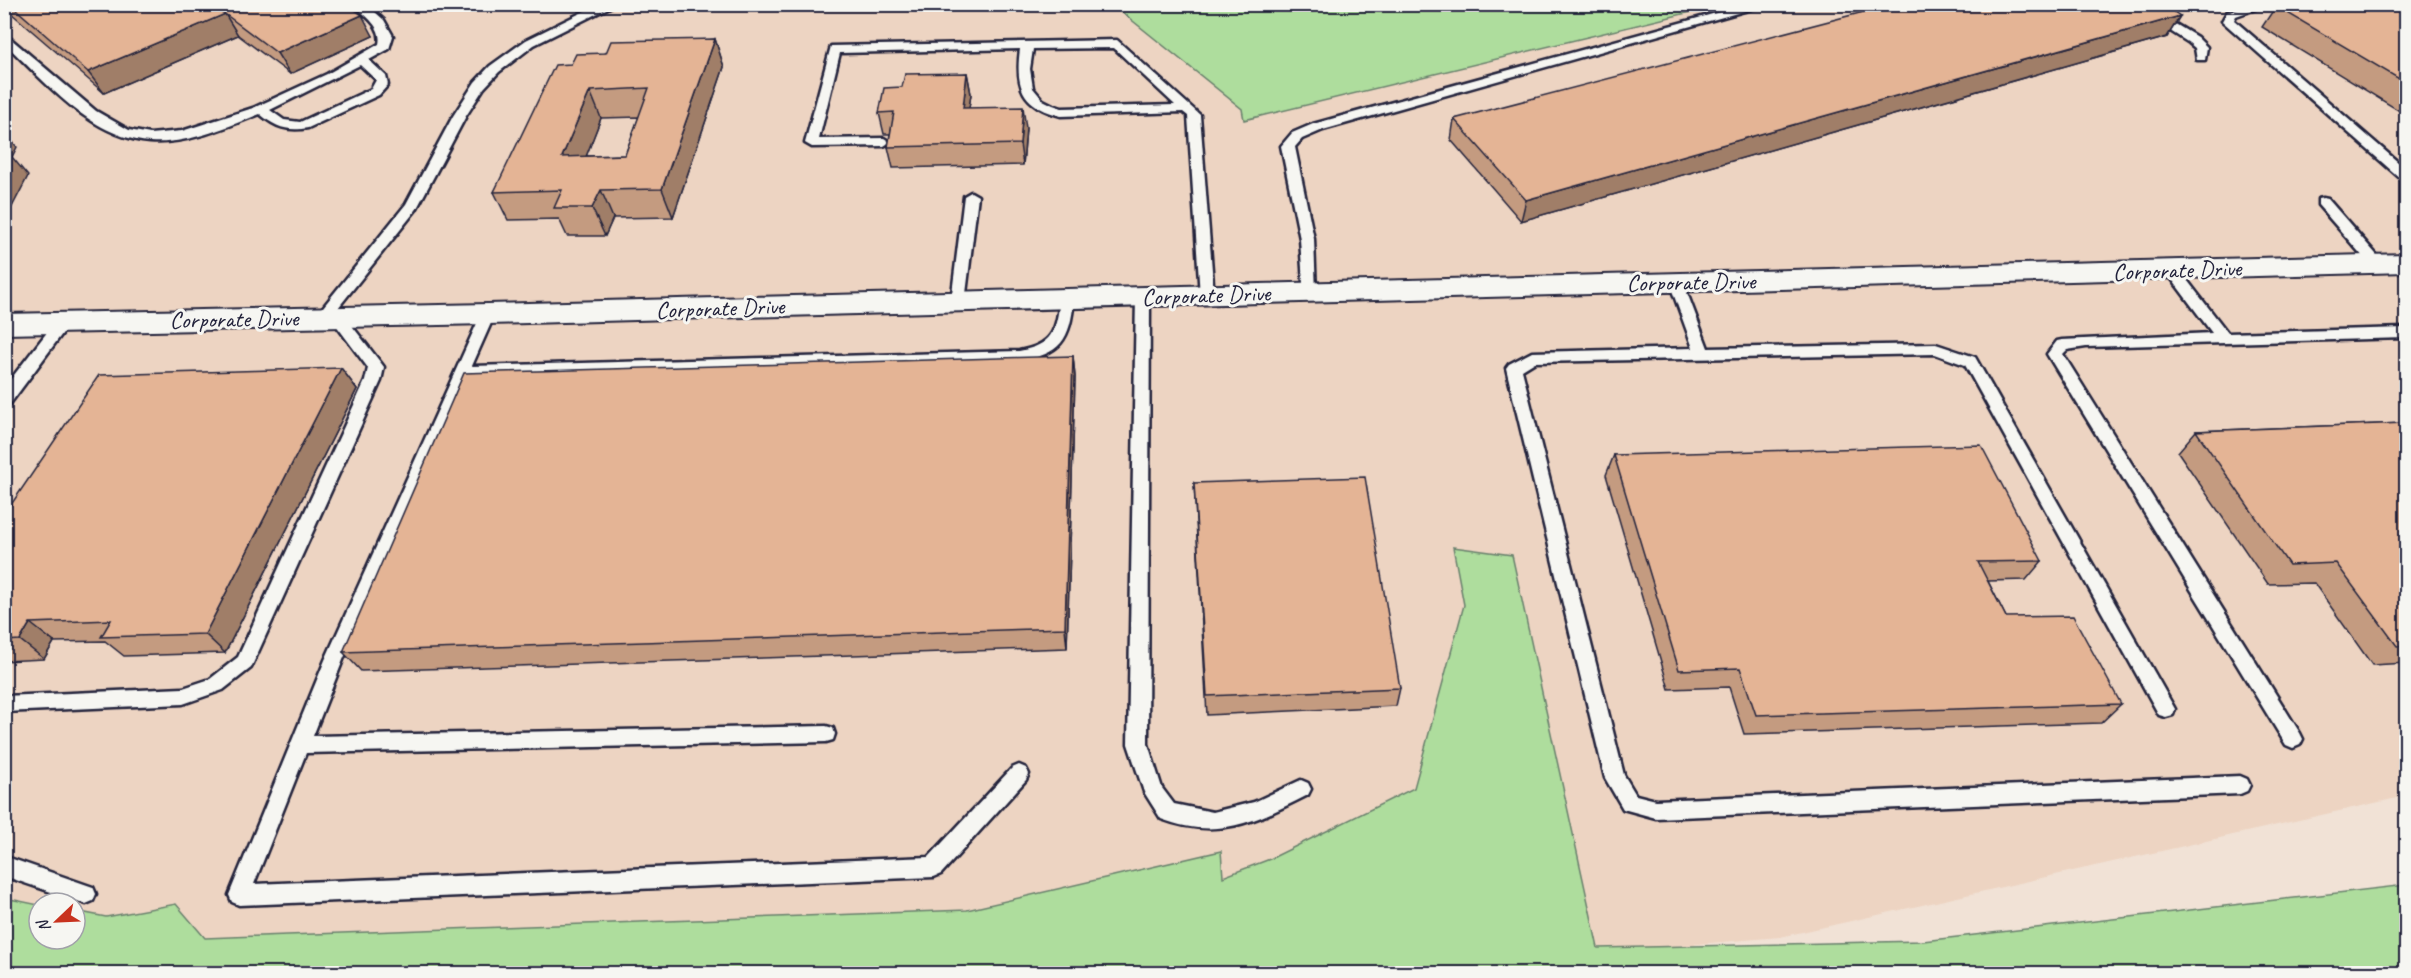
<svg xmlns="http://www.w3.org/2000/svg" width="2411" height="978" font-family="Caveat,sans-serif">
  <style>
    .built { fill: #edd4c2 }
    .green { fill: #aedd9d; stroke: #68806c; stroke-width: 1.5 }
    .lines { fill: none; stroke-linecap: round; stroke-linejoin: round }
    .lane-casing { stroke: #22223b; stroke-width: 5 }
    .street-casing { stroke: #22223b; stroke-width: 4 }
    .lane { fill: #f6f6f2; fill-rule: evenodd }
    .street { fill: #f6f6f2; fill-rule: evenodd }
    .wall { fill: #c49b80; stroke: #22223b; stroke-width: 1.5; fill-rule: evenodd }
    .shaded-wall { fill: #a07e68; stroke: #22223b; stroke-width: 1.5 }
    .building { fill: #e4b495; stroke: #22223b; stroke-width: 1.5; fill-rule: evenodd }
    .labels { text-anchor: middle; stroke-width: 6; stroke-linejoin: round; paint-order: stroke }
    .street-label { font-size: 24px; fill: #22223b; stroke: #f6f6f2 }
  </style>
  <rect width="100%" height="100%" fill="#f1e2d6"/>
  <filter id="ink" filterUnits="userSpaceOnUse"><feTurbulence type="fractalNoise" baseFrequency=".0167" numOctaves="2"/><feDisplacementMap in="SourceGraphic" scale="12" xChannelSelector="R" yChannelSelector="G"/><feConvolveMatrix kernelMatrix="1 2 1 2 8 2 1 2 1" color-interpolation-filters="sRGB"/></filter>
  <g filter="url(#ink)">
    <!-- built -->
    <path class="built" d="M4,5H2406V796L1780,937L1360,973L363,974L75,934V903H39V927L5,920Z"/>
    <!-- green -->
    <g class="green">
      <path d="M1113,5H1720L1244,120L1242,109Z"/>
      <path d="M1453,547L1512,555L1598,948L1923,941L2406,885V973H5V898L39,905V939H75V911L106,917L176,904L205,938L967,910L1221,851L1223,877L1270,859L1414,788L1464,605Z"/>
    </g>
    <g class="lines">
      <!-- lane casing -->
      <g class="lane-casing">
        <g id="lane">
          <path d="M354,4H366L384,20L393,36L389,49L369,60L386,76L388,85L379,95L308,128C288,132 275,127 260,114C227,127 186,145 150,142C90,137 45,81 4,43V33L96,111L129,130L150,134L182,131L253,108L327,74L379,44C383,26 365,17 354,4ZM360,65L376,80L371,89L300,122L284,120L270,110Z"/>
          <path d="M599,4H616L534,45L499,72L484,88L466,116L416,210L334,313H342L381,363L384,367L381,381L251,668L223,690L183,704L4,712V696L183,688L210,679L238,657L365,381L368,368L330,317L322,322L315,317L406,204L453,116L475,82L490,66L526,40Z"/>
          <path d="M1749,4H1769L1323,130L1302,139L1295,147L1314,239L1316,293L1309,298L1304,297L1300,239L1281,146L1292,133L1313,124Z"/>
          <path d="M2128,4H2142L2197,37L2207,47L2205,60H2197L2195,48L2189,43Z"/>
          <path d="M2251,4H2270L2236,16L2234,20L2406,169V180L2401,179L2222,21L2227,12Z"/>
          <path d="M1117,40L1200,115L1214,296L1212,300L1207,301L1200,296L1188,116L1183,112L1061,116C1022,106 1015,87 1020,49L840,53L819,139L884,138L890,142L884,146L812,147L805,143L831,46ZM1114,48L1175,105L1062,108L1053,105L1043,100L1033,88L1030,69L1033,49Z"/>
          <path d="M971,192L978,196L965,302L958,307L951,302L964,196Z"/>
          <path d="M2323,198L2328,199L2382,261L2384,264L2382,267H2372L2318,205V199Z"/>
          <path d="M2172,265L2177,267L2228,333L2406,328V338L2086,347L2067,350L2063,354L2300,733L2303,739L2300,745L2293,748L2286,745L2047,354L2057,341L2062,340L2212,333L2165,270Z"/>
          <path d="M1676,277L1683,282L1708,348L1936,344L1975,357L2175,709L2173,715L2166,717L2159,715L1965,365L1935,354L1535,362L1522,370L1624,775L1636,795L1656,800L2240,776L2247,779L2250,785L2247,791L2240,794L1656,818L1623,809L1605,778L1506,368L1509,364L1532,352L1693,348L1669,282Z"/>
          <path d="M1143,292L1150,297L1148,744L1162,788L1174,804L1213,812L1254,802L1301,780L1308,783L1311,789L1308,795C1256,821 1219,841 1161,819L1144,792L1128,744L1136,297Z"/>
          <path d="M1067,294L1074,299C1070,341 1061,354 1019,361L467,377L343,660L313,736L826,726L833,728L835,734L833,740L826,742L306,753L254,884L929,857L1012,768L1019,765L1026,768L1029,774L1026,780L941,874L934,877L239,905L232,902L229,895L325,660L483,310H493L495,314L472,366L1019,351C1053,345 1056,331 1060,299Z"/>
          <path d="M63,317L68,318L70,322L68,326L10,404L4,406V388L58,318Z"/>
          <path d="M4,856L93,887L96,894L93,901L86,904L4,876Z"/>
        </g>
      </g>
      <!-- street casing -->
      <g class="street-casing">
        <path id="street" d="M2406,254V272L488,324L4,334V314L488,304Z"/>
      </g>
      <!-- lane -->
      <use href="#lane" class="lane"/>
      <!-- street -->
      <use href="#street" class="street"/>
    </g>
    <!-- wall -->
    <g class="wall">
      <path d="M4,4H346L373,36L290,74L238,35L104,93L4,7Z"/>
      <path d="M2406,4V115L2262,27L2276,6Z"/>
      <path d="M2180,16L2167,37L1521,221L1451,140L1454,119Z"/>
      <path d="M715,39L724,67L673,217L613,218L605,236H567L559,219L508,220L494,192L571,64L606,53ZM639,117L625,155L586,156L601,118Z"/>
      <path d="M967,73L971,94L969,108L1026,128L1023,165L893,168L888,147L890,134H884L879,113L902,87Z"/>
      <path d="M1073,356L1075,377L1067,648L361,671L343,652Z"/>
      <path d="M341,368L357,389L225,653L124,656L105,641L54,642L44,659L4,661V515Z"/>
      <path d="M2406,423V663L2372,665L2314,583L2268,584L2178,452L2196,431Z"/>
      <path d="M1614,455L2042,561L2026,580L1988,581L2006,617L2121,704L2101,723L1744,734L1729,687L1669,689L1606,475Z"/>
      <path d="M1194,483L1400,688L1396,706L1207,715L1195,503Z"/>
    </g>
    <!-- shaded-wall -->
    <g class="shaded-wall">
      <path d="M225,14L238,35L104,93L88,72Z"/>
      <path d="M362,15L373,36L290,74L277,53Z"/>
      <path d="M2180,16L2167,37L1521,221L1526,200Z"/>
      <path d="M715,39L724,67L673,217L662,189Z"/>
      <path d="M967,73L971,94L966,129L963,108Z"/>
      <path d="M590,91L601,118L575,185L562,157Z"/>
      <path d="M1023,107L1026,128L1023,165L1020,144Z"/>
      <path d="M4,132L17,147L12,157L28,176L12,207L4,208Z"/>
      <path d="M601,190L613,218L605,236L592,208Z"/>
      <path d="M1073,356L1075,377L1067,648L1065,628Z"/>
      <path d="M341,368L357,389L225,653L205,634Z"/>
      <path d="M30,623L54,642L44,659L20,640Z"/>
    </g>
    <!-- building -->
    <g class="building">
      <path d="M10,4H346L362,15L277,53L225,14L88,72Z"/>
      <path d="M1894,4H2162L2180,16L1526,200L1454,119Z"/>
      <path d="M2283,4H2406V83L2276,6Z"/>
      <path d="M715,39L662,189L601,190L592,208H554L562,190L494,192L555,65L571,64L576,54L606,53L611,41ZM649,88L625,155L562,157L590,91Z"/>
      <path d="M967,73L963,108L1023,107L1020,144L888,147L894,112L879,113L884,88L902,87L905,74Z"/>
      <path d="M10,155L4,165V156Z"/>
      <path d="M1073,356L1065,628L343,652L464,373Z"/>
      <path d="M341,368L205,634L101,637L111,620L30,623L20,640L4,641V515L99,375Z"/>
      <path d="M2406,423V645L2397,646L2336,563L2289,565L2196,431Z"/>
      <path d="M1981,445L2042,561L1978,562L2006,617L2073,616L2121,704L1756,715L1740,668L1679,670L1614,455Z"/>
      <path d="M1365,477L1400,688L1207,696L1194,483Z"/>
    </g>
  </g>
  <g class="labels">
    <!-- street labels -->
    <g class="street-label">
      <text transform="translate(2177 270) rotate(-2)" y="8">Corporate Drive</text>
      <text transform="translate(1691 282) rotate(-1)" y="8">Corporate Drive</text>
      <text transform="translate(1206 295) rotate(-2)" y="8">Corporate Drive</text>
      <text transform="translate(720 308) rotate(-2)" y="8">Corporate Drive</text>
      <text transform="translate(234 319) rotate(-1)" y="8">Corporate Drive</text>
    </g>
  </g>
  <!-- margin -->
  <rect width="2411" height="978" fill="none" stroke="#f6f6f2" stroke-width="24"/>
  <rect x="12" y="12" width="2387" height="954" fill="none" stroke="#22223b" stroke-width="2" filter="url(#ink)"/>
  <!-- north arrow -->
  <g transform="translate(57 921) rotate(247)"><circle r="28" fill="#f6f6f2" stroke="#a1a1a9" stroke-width="1.5"/>
  <path d="M0-4.5L10 22L0 15L-10 22Z" fill="#c8321e"/>
  <text y="-9" font-size="16" font-weight="bold" text-anchor="middle" fill="#22223b">N</text>
  </g>
</svg>
